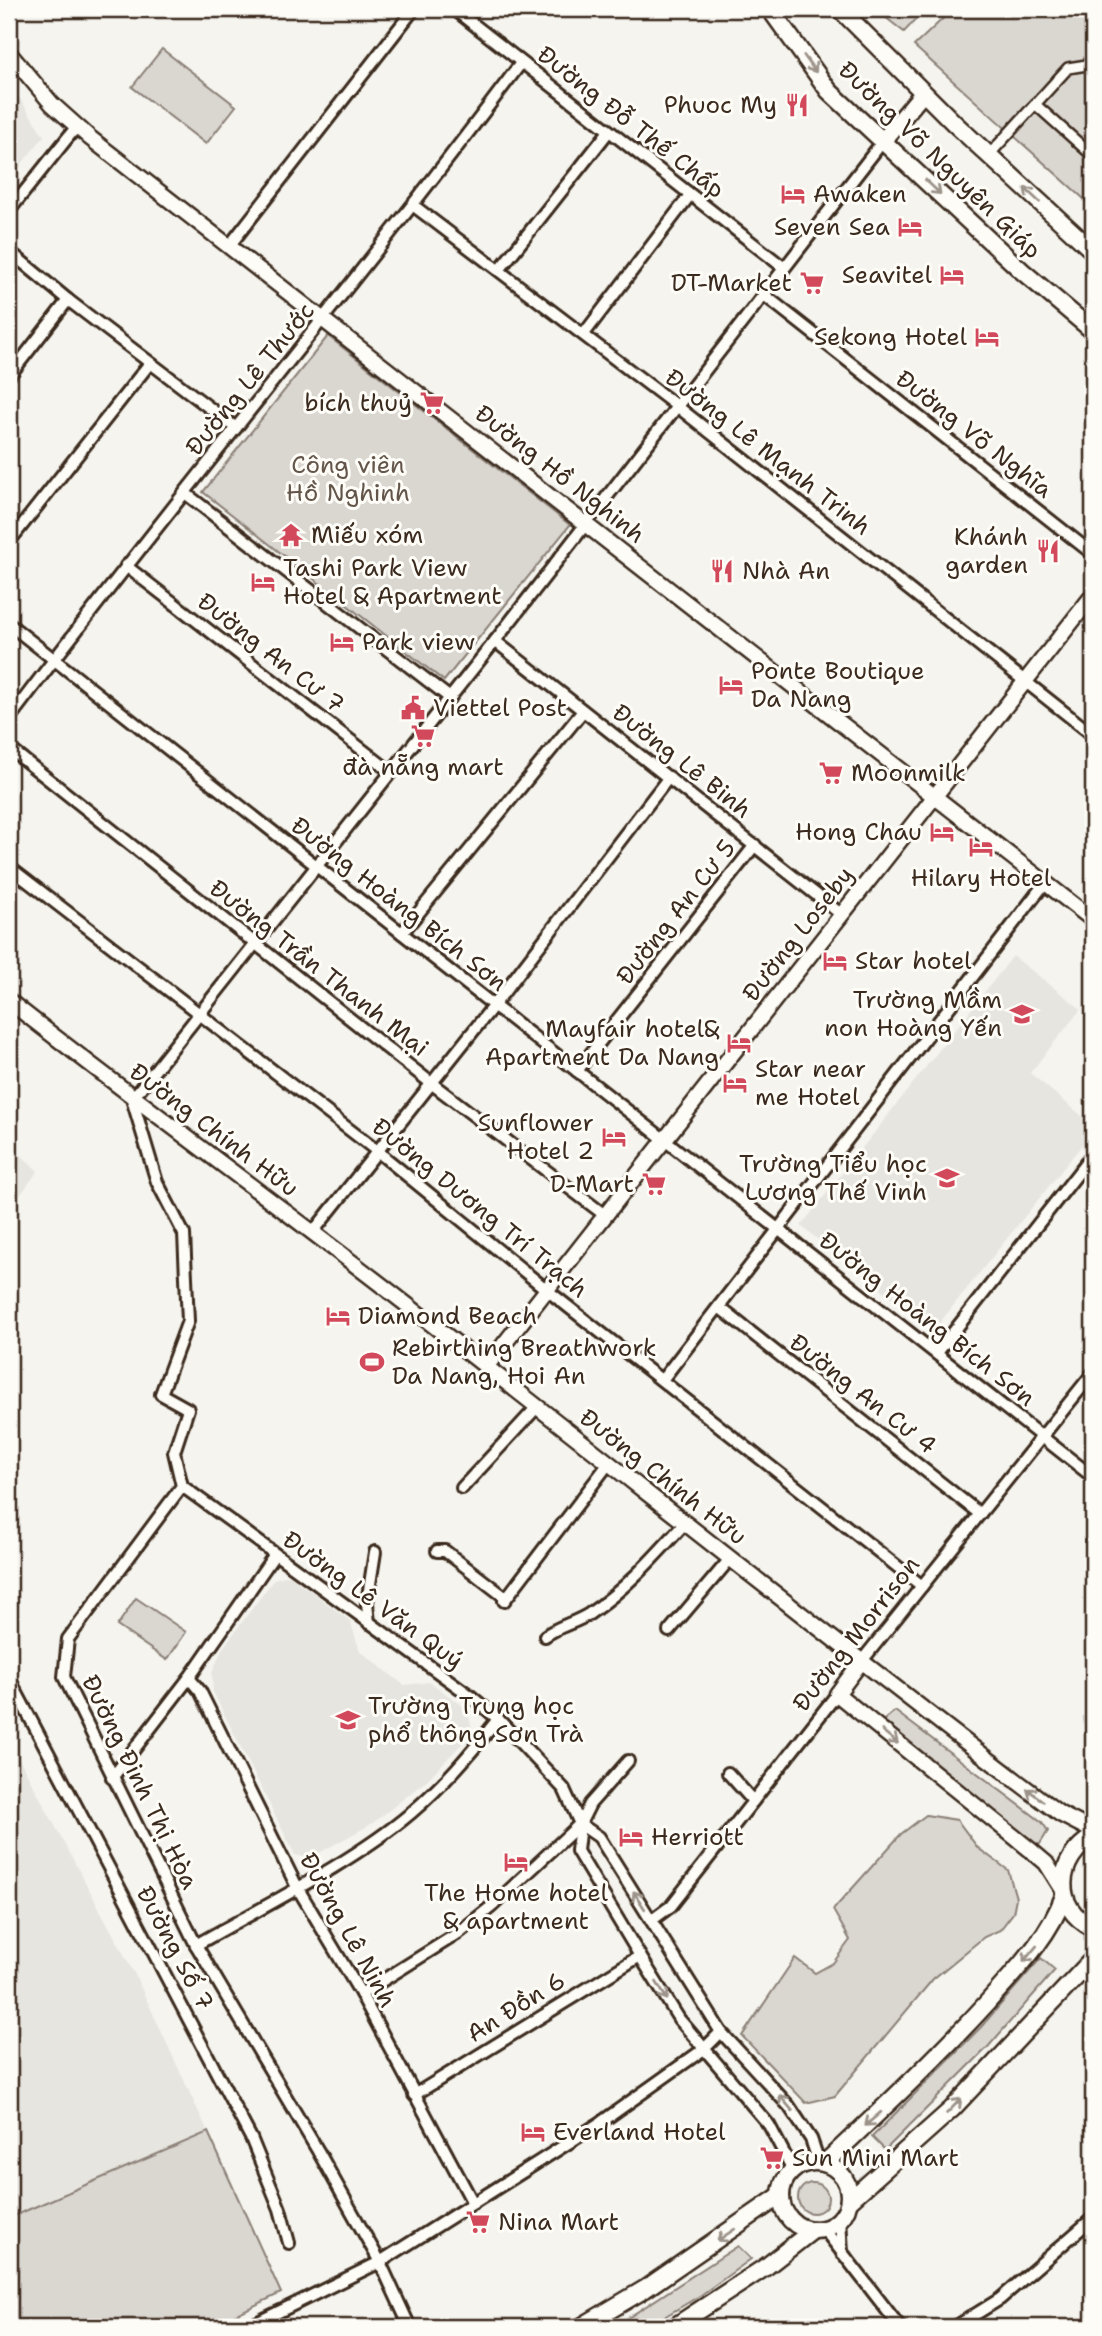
<svg xmlns="http://www.w3.org/2000/svg" width="1102" height="2336" font-family="'Shantell Sans',sans-serif">
  <style>
    .built { fill: #e7e5df }
    .green { fill: #dad6d0; stroke: #8a8077; stroke-width: 2 }
    .lines { fill: none; stroke-linecap: round; stroke-linejoin: round }
    .pedestrian-casing { stroke: #3b2a1e; stroke-width: 14 }
    .minor-casing { stroke: #3b2a1e; stroke-width: 16 }
    .tertiary-casing { stroke: #3b2a1e; stroke-width: 19 }
    .secondary-casing { stroke: #3b2a1e; stroke-width: 21 }
    .pedestrian { stroke: #fdfcf7; stroke-width: 9 }
    .minor { stroke: #fdfcf7; stroke-width: 10 }
    .tertiary { stroke: #fdfcf7; stroke-width: 14 }
    .secondary { stroke: #fdfcf7; stroke-width: 16 }
    .oneway { stroke: #9c938a }
    .labels { text-anchor: middle; stroke-width: 6; stroke-linejoin: round; paint-order: stroke }
    .poi-label { font-size: 24px; fill: #3b2a1e; stroke: #fdfcf7; text-anchor: start }
    .street-label { font-size: 24px; fill: #3b2a1e; stroke: #fdfcf7 }
    .park-label { font-size: 24px; fill: #63554a; stroke: #fdfcf7 }
  </style>
  <rect width="100%" height="100%" fill="#f5f4ee"/>
  <filter id="ink" filterUnits="userSpaceOnUse"><feTurbulence type="fractalNoise" baseFrequency=".0143" numOctaves="2"/><feDisplacementMap in="SourceGraphic" scale="14" xChannelSelector="R" yChannelSelector="G"/><feConvolveMatrix kernelMatrix="1 2 1 2 8 2 1 2 1" color-interpolation-filters="sRGB"/></filter>
  <g filter="url(#ink)">
    <!-- built -->
    <g class="built">
      <path d="M9,82L44,136L9,180Z"/>
      <path d="M1013,956L1081,1009L1030,1073L1093,1125V1131L933,1331L801,1226Z"/>
      <path d="M9,1144L38,1171L9,1210Z"/>
      <path d="M290,1575L350,1621L360,1651L404,1685L430,1682L467,1709L473,1732L427,1780L373,1823L310,1858L295,1855L213,1692L212,1673L222,1649L274,1579Z"/>
      <path d="M9,1740L136,1977L208,2132L9,2218Z"/>
    </g>
    <!-- green -->
    <g class="green">
      <path d="M875,9H926L904,32Z"/>
      <path d="M953,9H1093V207L914,46Z"/>
      <path d="M162,49L236,106L206,144L132,87Z"/>
      <path d="M328,336L570,525L444,681L203,492Z"/>
      <path d="M136,1598L186,1632L167,1660L117,1626Z"/>
      <path d="M895,1711L1042,1822L1048,1831L1040,1844L1034,1846L883,1727L885,1719Z"/>
      <path d="M926,1815L957,1820L978,1848L1008,1870L1016,1898L1013,1913L1000,1930L984,1937L933,1979L835,2096L806,2103L742,2036L795,1958L815,1973L833,1963L850,1940L833,1910L901,1834Z"/>
      <path d="M1041,1958L1055,1970L988,2047L885,2150L872,2137L981,2027Z"/>
      <path d="M208,2132L281,2293L209,2327H9V2218Z"/>
      <circle cx="813" cy="2198" r="15"/>
      <path d="M738,2246L751,2259L701,2295L647,2327H614Z"/>
    </g>
    <g class="lines">
      <!-- pedestrian casing -->
      <g class="pedestrian-casing">
        <g id="pedestrian">
          <path d="M1036,105L1093,156"/>
          <path d="M989,155L1068,68L1093,64"/>
        </g>
      </g>
      <!-- minor casing -->
      <g class="minor-casing">
        <g id="minor">
          <path d="M454,9L783,267"/>
          <path d="M414,206L678,407L1093,735"/>
          <path d="M9,211L77,126"/>
          <path d="M230,245L414,9"/>
          <path d="M9,251L68,300L236,428"/>
          <path d="M500,269L609,131"/>
          <path d="M763,294L1093,554"/>
          <path d="M584,334L690,195"/>
          <path d="M9,376L68,300"/>
          <path d="M185,493L450,698"/>
          <path d="M9,542L150,363"/>
          <path d="M126,566L391,772"/>
          <path d="M9,624L1093,1477"/>
          <path d="M495,641L842,915"/>
          <path d="M9,719C176,497 355,285 521,63"/>
          <path d="M9,748L431,1083L606,1216"/>
          <path d="M9,867L377,1151L547,1290L922,1586"/>
          <path d="M402,933L583,711"/>
          <path d="M577,1071L755,845"/>
          <path d="M313,1232L494,1005L669,777"/>
          <path d="M719,1307L980,1514"/>
          <path d="M937,1353L1093,1154"/>
          <path d="M662,1380L1045,883"/>
          <path d="M182,1486L472,1697L498,1719L564,1789L580,1824L599,1837L721,2032L789,2106L811,2139L819,2162"/>
          <path d="M462,1488L537,1407"/>
          <path d="M437,1551H445L506,1598"/>
          <path d="M504,1601L609,1463"/>
          <path d="M369,1623L367,1603L375,1552"/>
          <path d="M669,1631L730,1559"/>
          <path d="M545,1636C559,1626 575,1623 589,1614C626,1589 656,1555 685,1523"/>
          <path d="M861,1662L1093,1373"/>
          <path d="M9,1678L251,2138L280,2209L289,2243"/>
          <path d="M189,1678L200,1691L297,1887L361,1994L473,2203"/>
          <path d="M728,1773L753,1801"/>
          <path d="M112,1778L189,1678L275,1554"/>
          <path d="M580,1824L577,1851L640,1956L679,2019L769,2125L793,2170"/>
          <path d="M652,1920L671,1906L837,1694"/>
          <path d="M196,1945C264,1906 352,1863 411,1813C444,1785 471,1753 498,1719"/>
          <path d="M361,1994L457,1934L491,1907L580,1824L590,1804L628,1761"/>
          <path d="M414,2095L640,1956"/>
          <path d="M840,2218L842,2253"/>
          <path d="M824,2229L900,2327"/>
          <path d="M248,2327L380,2262L600,2123L704,2049L721,2032"/>
          <path d="M410,2327L380,2262L318,2151L196,1945L64,1677L68,1639L182,1486L174,1452L188,1409L161,1394L188,1321L184,1234L157,1182L132,1099L495,641L883,141"/>
          <path d="M955,2327L1000,2299L1093,2218"/>
        </g>
      </g>
      <!-- tertiary casing -->
      <g class="tertiary-casing">
        <g id="tertiary">
          <path d="M9,53L52,104L90,138L1093,920"/>
          <path d="M9,1001C138,1103 271,1199 402,1301C621,1471 838,1646 1060,1814L1093,1831"/>
          <path d="M486,1367L1093,595"/>
          <path d="M861,1662L837,1694L1033,1852L1046,1863L1063,1890"/>
        </g>
      </g>
      <!-- secondary casing -->
      <g class="secondary-casing">
        <g id="secondary">
          <path d="M770,9L829,91L1022,271L1093,331"/>
          <path d="M840,9L955,124L1093,251"/>
          <path d="M883,141L923,93"/>
          <path d="M1093,1837C1056,1858 1051,1908 1093,1928"/>
          <circle cx="815" cy="2196" r="34"/>
          <path d="M825,2163C880,2111 935,2060 986,2004C1016,1970 1048,1939 1064,1896"/>
          <path d="M849,2201L952,2109L1093,1959"/>
          <path d="M581,2327L645,2289L781,2195"/>
          <path d="M674,2327L767,2266L813,2230"/>
        </g>
      </g>
      <!-- pedestrian -->
      <use href="#pedestrian" class="pedestrian"/>
      <!-- minor -->
      <use href="#minor" class="minor"/>
      <!-- tertiary -->
      <use href="#tertiary" class="tertiary"/>
      <!-- secondary -->
      <use href="#secondary" class="secondary"/>
    </g>
    <!-- one-way arrows -->
    <defs><path id="oneway-shaft" d="M-6 0H5M1.5-3L5.5 0L1.5 3" fill="none" stroke-width="1.6" stroke-linecap="round" stroke-linejoin="round" transform="scale(1.75)"/></defs>
    <g class="oneway">
      <use href="#oneway-shaft" transform="translate(810 64) rotate(54)"/>
      <use href="#oneway-shaft" transform="translate(933 187) rotate(43)"/>
      <use href="#oneway-shaft" transform="translate(1032 195) rotate(-137)"/>
      <use href="#oneway-shaft" transform="translate(890 1737) rotate(39)"/>
      <use href="#oneway-shaft" transform="translate(1035 1795) rotate(-143)"/>
      <use href="#oneway-shaft" transform="translate(639 1900) rotate(-123)"/>
      <use href="#oneway-shaft" transform="translate(1030 1954) rotate(130)"/>
      <use href="#oneway-shaft" transform="translate(662 1991) rotate(58)"/>
      <use href="#oneway-shaft" transform="translate(786 2103) rotate(-130)"/>
      <use href="#oneway-shaft" transform="translate(954 2106) rotate(-45)"/>
      <use href="#oneway-shaft" transform="translate(873 2119) rotate(139)"/>
      <use href="#oneway-shaft" transform="translate(726 2235) rotate(146)"/>
    </g>
  </g>
  <!-- icons -->
  <defs>
    <g id="restaurant-bare" transform="scale(1.89)"><path d="M-5-6h1v4h1v-4h1v4h1v-4h1v5L-1.5 .5V6h-2V.5L-5-1ZM5-6V6H3V1.5H1.5Q1.5-4 5-6Z" fill="#d1495b" stroke="#fdfcf7" stroke-width="2.5" paint-order="stroke"/></g>
    <g id="hotel-bare" transform="scale(1.89)"><path d="M-6-4.5h1.5V1H6V5H4.5V3h-9V5H-6ZM-4 0a1.8 1.8 0 1 1 3.6 0ZM.5 0V-2.5h3Q6-2.5 6 0Z" fill="#d1495b" stroke="#fdfcf7" stroke-width="2.5" paint-order="stroke"/></g>
    <g id="supermarket-bare" transform="scale(1.89)"><path d="M-6-5.5h2.5l.6 2H6L4.5 2H-2.5L-4.4-4H-6ZM-1.5 3.2a1.3 1.3 0 1 0 .1 0ZM3 3.2a1.3 1.3 0 1 0 .1 0Z" fill="#d1495b" stroke="#fdfcf7" stroke-width="2.5" paint-order="stroke"/></g>
    <g id="temple-bare" transform="scale(1.89)"><path d="M0-6L5-2H3V0L6.5 2.5H4V6H1.5V3h-3V6H-4V2.5H-6.5L-3 0V-2H-5Z" fill="#d1495b" stroke="#fdfcf7" stroke-width="2.5" paint-order="stroke"/></g>
    <g id="civic-bare" transform="scale(1.89)"><path d="M-.6-6.5H3V-4.5H.6V-3L4-1V1h2V6H-6V1h2V-1L-.6-3ZM-1.2 2.5V6h2.4V2.5Z" fill="#d1495b" stroke="#fdfcf7" stroke-width="2.5" paint-order="stroke"/></g>
    <g id="school-bare" transform="scale(1.89)"><path d="M0-5L7-2L0 1L-7-2ZM-4 1L0 2.5L4 1V4Q0 6-4 4Z" fill="#d1495b" stroke="#fdfcf7" stroke-width="2.5" paint-order="stroke"/></g>
    <g id="stadium-bare" transform="scale(1.89)"><path d="M0-5a6.5 5 0 1 0 0 10a6.5 5 0 1 0 0-10ZM-3.5-1.8h7v3.6h-7Z" fill="#d1495b" stroke="#fdfcf7" stroke-width="2.5" paint-order="stroke"/></g>
  </defs>
  <g fill-rule="evenodd">
    <use href="#restaurant-bare" x="797" y="105"/>
    <use href="#hotel-bare" x="793" y="194"/>
    <use href="#hotel-bare" x="910" y="227"/>
    <use href="#hotel-bare" x="952" y="275"/>
    <use href="#supermarket-bare" x="812" y="283"/>
    <use href="#hotel-bare" x="987" y="337"/>
    <use href="#supermarket-bare" x="432" y="403"/>
    <use href="#temple-bare" x="291" y="535"/>
    <use href="#restaurant-bare" x="1048" y="551"/>
    <use href="#restaurant-bare" x="722" y="571"/>
    <use href="#hotel-bare" x="263" y="582"/>
    <use href="#hotel-bare" x="342" y="642"/>
    <use href="#hotel-bare" x="731" y="685"/>
    <use href="#civic-bare" x="413" y="708"/>
    <use href="#supermarket-bare" x="423" y="736"/>
    <use href="#supermarket-bare" x="831" y="773"/>
    <use href="#hotel-bare" x="942" y="832"/>
    <use href="#hotel-bare" x="981" y="847"/>
    <use href="#hotel-bare" x="835" y="961"/>
    <use href="#school-bare" x="1022" y="1014"/>
    <use href="#hotel-bare" x="739" y="1043"/>
    <use href="#hotel-bare" x="735" y="1083"/>
    <use href="#hotel-bare" x="614" y="1137"/>
    <use href="#school-bare" x="947" y="1178"/>
    <use href="#supermarket-bare" x="654" y="1184"/>
    <use href="#hotel-bare" x="338" y="1316"/>
    <use href="#stadium-bare" x="372" y="1362"/>
    <use href="#school-bare" x="348" y="1720"/>
    <use href="#hotel-bare" x="631" y="1837"/>
    <use href="#hotel-bare" x="516" y="1862"/>
    <use href="#hotel-bare" x="533" y="2132"/>
    <use href="#supermarket-bare" x="772" y="2158"/>
    <use href="#supermarket-bare" x="478" y="2222"/>
  </g>
  <g class="labels">
    <!-- poi labels -->
    <g class="poi-label">
      <text x="777" y="113" text-anchor="end">Phuoc My</text>
      <text x="813" y="202">Awaken</text>
      <text x="890" y="235" text-anchor="end">Seven Sea</text>
      <text x="932" y="283" text-anchor="end">Seavitel</text>
      <text x="792" y="291" text-anchor="end">DT-Market</text>
      <text x="967" y="345" text-anchor="end">Sekong Hotel</text>
      <text x="412" y="411" text-anchor="end">bích thuỷ</text>
      <text x="311" y="543">Miếu xóm</text>
      <text x="1028" y="545" text-anchor="end">Khánh<tspan x="1028" dy="28">garden</tspan></text>
      <text x="283" y="576">Tashi Park View<tspan x="283" dy="28">Hotel &amp; Apartment</tspan></text>
      <text x="742" y="579">Nhà An</text>
      <text x="362" y="650">Park view</text>
      <text x="751" y="679">Ponte Boutique<tspan x="751" dy="28">Da Nang</tspan></text>
      <text x="433" y="716">Viettel Post</text>
      <text x="423" y="775" text-anchor="middle">đà nẵng mart</text>
      <text x="851" y="781">Moonmilk</text>
      <text x="922" y="840" text-anchor="end">Hong Chau</text>
      <text x="981" y="886" text-anchor="middle">Hilary Hotel</text>
      <text x="855" y="969">Star hotel</text>
      <text x="1002" y="1008" text-anchor="end">Trường Mầm<tspan x="1002" dy="28">non Hoàng Yến</tspan></text>
      <text x="719" y="1037" text-anchor="end">Mayfair hotel&amp;<tspan x="719" dy="28">Apartment Da Nang</tspan></text>
      <text x="755" y="1077">Star near<tspan x="755" dy="28">me Hotel</tspan></text>
      <text x="594" y="1131" text-anchor="end">Sunflower<tspan x="594" dy="28">Hotel 2</tspan></text>
      <text x="927" y="1172" text-anchor="end">Trường Tiểu học<tspan x="927" dy="28">Lương Thế Vinh</tspan></text>
      <text x="634" y="1192" text-anchor="end">D-Mart</text>
      <text x="358" y="1324">Diamond Beach</text>
      <text x="392" y="1356">Rebirthing Breathwork<tspan x="392" dy="28">Da Nang, Hoi An</tspan></text>
      <text x="368" y="1714">Trường Trung học<tspan x="368" dy="28">phổ thông Sơn Trà</tspan></text>
      <text x="651" y="1845">Herriott</text>
      <text x="516" y="1901" text-anchor="middle">The Home hotel<tspan x="516" dy="28">&amp; apartment</tspan></text>
      <text x="553" y="2140">Everland Hotel</text>
      <text x="792" y="2166">Sun Mini Mart</text>
      <text x="498" y="2230">Nina Mart</text>
    </g>
    <!-- street labels -->
    <g class="street-label">
      <text transform="translate(631 122) rotate(38)" y="8">Đường Đỗ Thế Chấp</text>
      <text transform="translate(940 160) rotate(44)" y="8">Đường Võ Nguyên Giáp</text>
      <text transform="translate(250 379) rotate(-51)" y="8">Đường Lê Thước</text>
      <text transform="translate(974 434) rotate(38)" y="8">Đường Võ Nghĩa</text>
      <text transform="translate(768 452) rotate(38)" y="8">Đường Lê Mạnh Trinh</text>
      <text transform="translate(560 474) rotate(38)" y="8">Đường Hồ Nghinh</text>
      <text transform="translate(271 653) rotate(38)" y="8">Đường An Cư 7</text>
      <text transform="translate(682 761) rotate(38)" y="8">Đường Lê Binh</text>
      <text transform="translate(399 904) rotate(38)" y="8">Đường Hoàng Bích Sơn</text>
      <text transform="translate(676 912) rotate(-52)" y="8">Đường An Cư 5</text>
      <text transform="translate(798 934) rotate(-52)" y="8">Đường Loseby</text>
      <text transform="translate(319 968) rotate(38)" y="8">Đường Trần Thanh Mại</text>
      <text transform="translate(214 1130) rotate(37)" y="8">Đường Chính Hữu</text>
      <text transform="translate(480 1208) rotate(39)" y="8">Đường Dương Trí Trạch</text>
      <text transform="translate(927 1319) rotate(38)" y="8">Đường Hoàng Bích Sơn</text>
      <text transform="translate(863 1394) rotate(38)" y="8">Đường An Cư 4</text>
      <text transform="translate(663 1477) rotate(38)" y="8">Đường Chính Hữu</text>
      <text transform="translate(373 1600) rotate(36)" y="8">Đường Lê Văn Quý</text>
      <text transform="translate(856 1634) rotate(-52)" y="8">Đường Morrison</text>
      <text transform="translate(140 1782) rotate(64)" y="8">Đường Đinh Thị Hòa</text>
      <text transform="translate(348 1930) rotate(61)" y="8">Đường Lê Ninh</text>
      <text transform="translate(175 1948) rotate(62)" y="8">Đường Số 7</text>
      <text transform="translate(516 2007) rotate(-32)" y="8">An Đồn 6</text>
    </g>
    <!-- park labels -->
    <g class="park-label">
      <text x="348" y="473">Công viên<tspan x="348" dy="28">Hồ Nghinh</tspan></text>
    </g>
  </g>
  <!-- margin -->
  <rect width="1102" height="2336" fill="none" stroke="#fdfcf7" stroke-width="35"/>
  <rect x="18" y="18" width="1067" height="2301" fill="none" stroke="#3b2a1e" stroke-width="2.5" filter="url(#ink)"/>
</svg>
